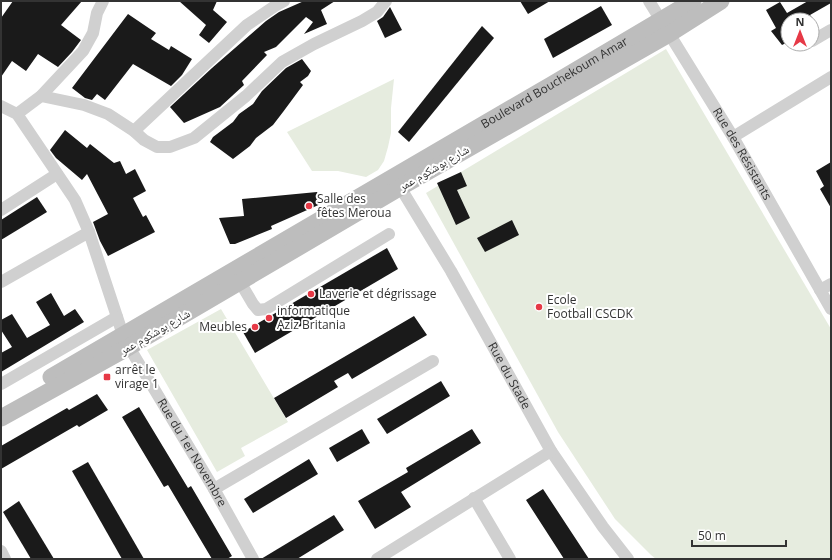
<svg xmlns="http://www.w3.org/2000/svg" width="832" height="560" font-family="'Open Sans','Noto Naskh Arabic',sans-serif">
  <style>
    .green { fill: #e6ecdf }
    .building { fill: #1a1a1a }
    .lines { fill: none; stroke-linecap: round; stroke-linejoin: round }
    .street { stroke: #d0d0d0; stroke-width: 12 }
    .secondary { stroke: #bdbdbd; stroke-width: 17 }
    .poi-dot { fill: #e63946; stroke: #fff; stroke-width: 1.5 }
    .labels { text-anchor: middle; stroke-width: 4; stroke-linejoin: round; paint-order: stroke }
    .street-label { font-size: 12px; fill: #333; stroke: #fff }
    .poi-label { font-size: 12px; fill: #333; stroke: #fff; text-anchor: start }
  </style>
  <rect width="100%" height="100%" fill="#fff"/>
  <!-- green -->
  <g class="green">
    <path d="M666,49L831,329V559H656L651,555L615,519L558,432L426,193Z"/>
    <path d="M394,79L391,108V133L388,147L384,161L378,170L366,177L338,171H312L287,132Z"/>
    <path d="M221,309L288,422L241,448L245,456L217,472L147,350Z"/>
  </g>
  <!-- building -->
  <g class="building">
    <path d="M13,1H82L61,25L81,40L72,52L58,67L38,54L26,71L12,61L1,77V18Z"/>
    <path d="M179,1H217L213,10L227,22L209,43L199,35L206,25Z"/>
    <path d="M304,1H335L321,10L327,24L304,34L313,22L306,17L276,47L264,52L267,55L242,81L244,85L220,107L184,123L170,107L212,68L266,21L279,12Z"/>
    <path d="M520,1H550L528,14Z"/>
    <path d="M808,1H831V3L810,15L814,20H788V42L782,45L771,31L776,28L766,10L780,2L787,13Z"/>
    <path d="M601,6L612,25L553,58L544,39Z"/>
    <path d="M390,7L402,30L385,38L377,21L383,17Z"/>
    <path d="M128,14L156,33L151,39L169,50L171,46L192,59L182,75L171,86L133,64L105,100L97,94L92,100L85,98L72,88Z"/>
    <path d="M482,26L494,38L409,142L398,132Z"/>
    <path d="M302,59L311,71L308,76L300,82L303,85L283,112L273,125L256,138L250,146L233,159L210,142L213,137L233,122L239,114L253,104L262,91L286,68Z"/>
    <path d="M65,130L87,148L90,144L114,163L120,161L126,174L135,169L146,191L133,198L143,217L146,215L155,232L108,256L100,241L93,222L108,214L87,174L82,180L56,158L50,150Z"/>
    <path d="M831,162V208L820,189L824,186L816,171Z"/>
    <path d="M461,172L467,186L457,190L470,218L456,225L437,183Z"/>
    <path d="M317,192L323,203L271,226L272,229L235,244H230L219,218L244,216L242,199Z"/>
    <path d="M37,197L47,212L1,240V220Z"/>
    <path d="M512,220L519,235L485,252L477,238Z"/>
    <path d="M387,248L398,269L255,353L243,332Z"/>
    <path d="M51,293L64,316L75,309L84,322L1,372V353L12,347L1,330V320L12,314L27,338L50,325L36,302Z"/>
    <path d="M414,316L427,335L352,379L348,373L334,381L338,387L286,418L274,398Z"/>
    <path d="M441,381L450,396L387,434L377,419Z"/>
    <path d="M97,394L108,410L79,427L77,425L1,469V446L67,408L69,410Z"/>
    <path d="M139,407L188,488L191,486L232,556L227,559H212L168,485L164,487L122,417Z"/>
    <path d="M362,429L370,443L337,462L329,448Z"/>
    <path d="M472,429L481,443L401,492L411,507L375,529L358,501L408,472L406,468Z"/>
    <path d="M309,459L318,474L253,513L244,499Z"/>
    <path d="M88,462L144,559H122L72,471Z"/>
    <path d="M543,489L589,559H564L557,548L526,500Z"/>
    <path d="M19,501L54,559H31L3,512Z"/>
    <path d="M334,515L344,530L297,559H261Z"/>
  </g>
  <g class="lines">
    <!-- street -->
    <g class="street">
      <path id="s1" d="M649,1L733,137L831,309"/>
      <path d="M812,41L831,30"/>
      <path d="M41,96L84,105L108,114L134,131L144,140L157,147H170L194,138L246,96L282,62L314,44L362,21L377,12L386,1"/>
      <path d="M1,106L17,114L75,200L89,232"/>
      <path d="M17,114L41,96L83,51L93,33L97,13L103,1"/>
      <path d="M134,131L247,25L275,6L284,1"/>
      <path d="M733,137L831,77"/>
      <path id="s2" d="M397,182L451,271L551,451L603,527L628,559"/>
      <path d="M1,210L57,174"/>
      <path id="s3" d="M1,282L89,232L123,335L129,347L214,489L253,559"/>
      <path d="M240,282L253,304L258,310L266,309L389,234"/>
      <path d="M820,290L831,284"/>
      <path d="M1,384L117,317"/>
      <path d="M214,489L433,361"/>
      <path d="M474,498L510,559"/>
      <path d="M1,551L5,559"/>
      <path d="M377,559L551,451"/>
    </g>
    <!-- secondary -->
    <g class="secondary">
      <path id="s4" d="M51,377L551,85L693,1"/>
      <path d="M1,418L129,347L401,187L669,34L721,1"/>
    </g>
  </g>
  <!-- markers -->
  <g class="poi-dot">
    <circle cx="309" cy="206" r="4"/>
    <circle cx="311" cy="294" r="4"/>
    <circle cx="539" cy="307" r="4"/>
    <circle cx="269" cy="318" r="4"/>
    <circle cx="255" cy="327" r="4"/>
    <rect x="103" y="373" width="8" height="8" rx="2"/>
  </g>
  <g class="labels">
    <!-- street labels -->
    <g class="street-label">
      <text dy="4" stroke="none"><textPath href="#s4" startOffset="583">Boulevard Bouchekoum Amar</textPath></text>
      <text dy="4" stroke="none"><textPath href="#s1" startOffset="179">Rue des Résistants</textPath></text>
      <text transform="translate(434 168) rotate(-30)" y="4">شارع بوشكوم عمر</text>
      <text transform="translate(155 332) rotate(-30)" y="4">شارع بوشكوم عمر</text>
      <text dy="4" stroke="none"><textPath href="#s2" startOffset="224">Rue du Stade</textPath></text>
      <text dy="4" stroke="none"><textPath href="#s3" startOffset="346">Rue du 1er Novembre</textPath></text>
    </g>
    <!-- poi labels -->
    <g class="poi-label">
      <text x="317" y="203">Salle des<tspan x="317" dy="14">fêtes Meroua</tspan></text>
      <text x="319" y="298">Laverie et dégrissage</text>
      <text x="547" y="304">Ecole<tspan x="547" dy="14">Football CSCDK</tspan></text>
      <text x="277" y="315">informatique<tspan x="277" dy="14">Aziz Britania</tspan></text>
      <text x="247" y="331" text-anchor="end">Meubles</text>
      <text x="115" y="374">arrêt le<tspan x="115" dy="14">virage 1</tspan></text>
    </g>
  </g>
  <!-- border -->
  <rect width="832" height="560" fill="none" stroke="#333333" stroke-width="4"/>
  <!-- north arrow -->
  <g transform="translate(800 32)"><circle r="19" fill="#ffffff" stroke="#adadad"/>
  <path d="M0-3L7 15L0 10L-7 15Z" fill="#e63946"/>
  <text y="-6" font-size="11" font-weight="bold" text-anchor="middle" fill="#333333">N</text>
  </g>
  <!-- scale -->
  <path d="M692 540v6h94v-6" fill="none" stroke="#333333" stroke-width="2"/>
  <text x="698" y="540" font-size="12" fill="#333333" stroke="#ffffff" stroke-width="3" paint-order="stroke">50 m</text>
</svg>
